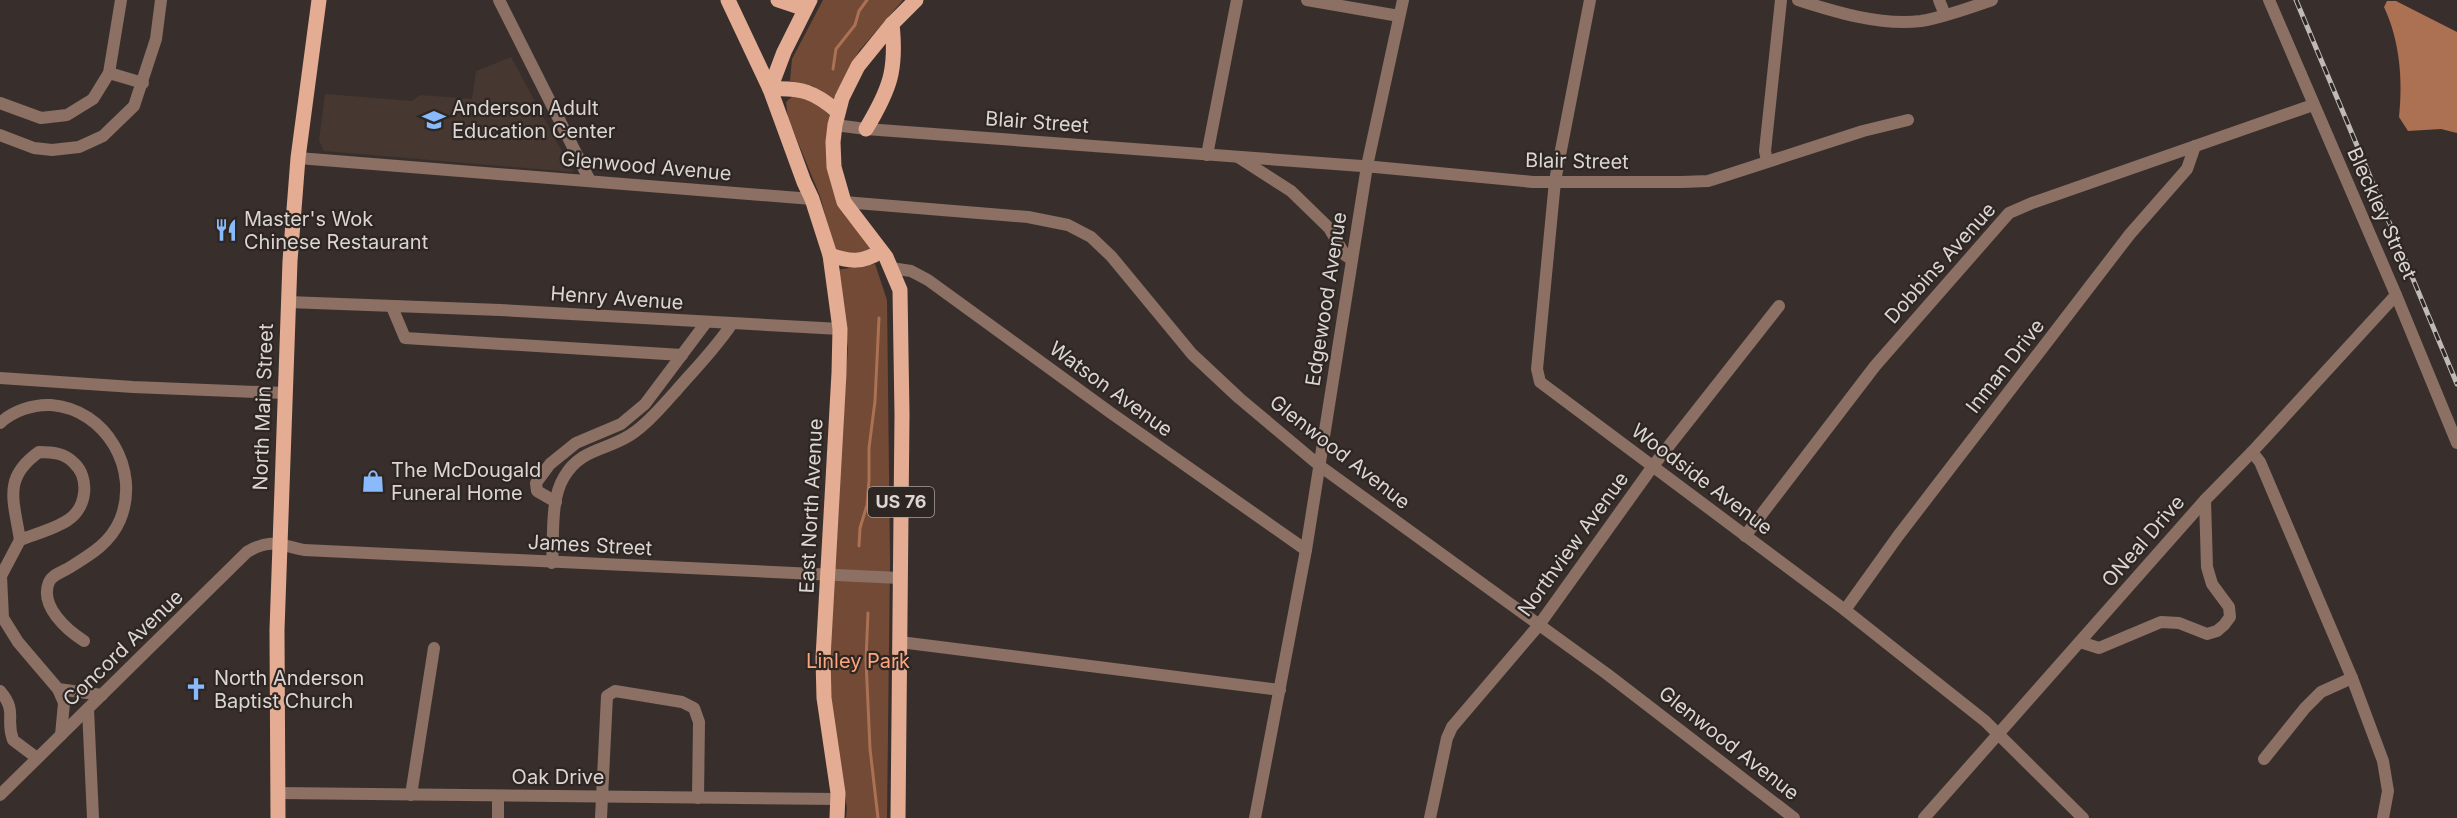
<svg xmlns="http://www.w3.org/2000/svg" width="2457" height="818" font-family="Inter,sans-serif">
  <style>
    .built { fill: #463731 }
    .green { fill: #734a36 }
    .water { fill: #ac7053 }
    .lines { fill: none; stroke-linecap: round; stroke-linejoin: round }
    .stream { stroke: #ac7053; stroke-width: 3 }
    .minor { stroke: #8b7063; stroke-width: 12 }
    .major { stroke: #e4ac93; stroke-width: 15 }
    .rail-casing { stroke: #bfbab7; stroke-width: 5 }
    .rail { stroke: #2e2622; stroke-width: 3; stroke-dasharray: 9; stroke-linecap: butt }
    .labels { text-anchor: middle; stroke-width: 4.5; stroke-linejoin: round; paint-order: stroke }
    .shield { fill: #2e2622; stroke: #a7a19e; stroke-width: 1.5 }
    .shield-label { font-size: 18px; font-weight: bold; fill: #dbd6d3 }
    .poi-label { font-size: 20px; fill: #dbd6d3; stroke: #2e2622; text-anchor: start }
    .street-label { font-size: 20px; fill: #dbd6d3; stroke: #2e2622 }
    .park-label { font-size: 20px; fill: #fda57c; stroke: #2e2622 }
  </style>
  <rect width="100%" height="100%" fill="#382f2c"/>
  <!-- built -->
  <path class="built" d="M511,57L573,172L324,151L319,140L325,94L412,101L420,95L472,99L476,71Z"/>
  <!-- green -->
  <g class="green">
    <path d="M823,0H903L859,51L832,101L813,86L790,81L792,59Z"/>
    <path d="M794,95C809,98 819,104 829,115V172L871,250L862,255L835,250L820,196L788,118L786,102Z"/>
    <path d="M875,264L887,300L890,560L887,818H846L847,808L828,695L833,558L848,348L837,270Z"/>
  </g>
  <!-- water -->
  <path class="water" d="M2387,1H2396L2457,32V133L2441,129L2408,131L2399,117C2403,81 2400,41 2384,7Z"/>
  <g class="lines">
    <!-- stream -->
    <g class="stream">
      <path d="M833,69L836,49L855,25L859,11L867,0"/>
      <path d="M859,546L860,528L867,505L869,480V448L875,401L879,318"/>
      <path d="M868,613L866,660L870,749L878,818"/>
    </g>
    <!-- minor -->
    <g class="minor">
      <path d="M499,0L590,181"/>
      <path d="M1307,0L1399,16"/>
      <path d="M1590,0L1555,181L1537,369L1540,382L1845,610L1985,721L2083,818"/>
      <path d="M1798,0C1835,12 1881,26 1921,21C1945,17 1969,8 1992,0"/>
      <path d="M1939,0L1945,15"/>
      <path d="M2269,0L2396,295L2457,443"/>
      <path d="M109,73L143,83"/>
      <path d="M0,103L41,118L67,115L93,99L109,73L121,0"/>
      <path d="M835,125L866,129L1375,167L1533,182H1682L1708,181L1724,176L1863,131L1908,120"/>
      <path d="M0,135L34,148L52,150L79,147L103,136L134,106L156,39L161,0"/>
      <path d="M1207,155L1237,0"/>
      <path d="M1238,157L1291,191L1329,228L1345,255L1351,259"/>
      <path d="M298,158L812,199"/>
      <path d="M1767,161L1765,151L1781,0"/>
      <path d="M844,202L1028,217L1068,225L1091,237L1111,256L1192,354L1239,398L1320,466L1607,674L1794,818"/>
      <path d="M891,268L911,271L928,280L1111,413L1306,550"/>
      <path d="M288,302L500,310L840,329"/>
      <path d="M392,307L405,338L682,355"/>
      <path d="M0,378L133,387L284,393"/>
      <path d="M0,423C13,411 33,404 51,405C106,409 141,470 120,520C110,544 88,556 67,569C60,573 52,575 49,582C39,606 67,630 84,641"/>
      <path d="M39,452C52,452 65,453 74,463C90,478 87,508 68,520C55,529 35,534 20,540C14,501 2,478 39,452Z"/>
      <path d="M2252,452L2260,462L2352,678L2383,761L2388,791L2383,818"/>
      <path d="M556,502L537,491L536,483L550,464L576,443L621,424L645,404L705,324"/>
      <path d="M1745,536L1875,366L2009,213L2032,203L2313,105"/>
      <path d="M20,540L1,576L3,618L18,642L58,689L64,703L61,735"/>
      <path d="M552,563C554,536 550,500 564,477C582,446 611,451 636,431C651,420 663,405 675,392C694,370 715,349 731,325"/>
      <path d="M1845,610L1898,536L2130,234L2187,169L2195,146"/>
      <path d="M900,642L1280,690"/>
      <path d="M2080,642L2099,648L2161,622L2179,623L2207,634L2217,631L2224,625L2230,617L2229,607L2212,584L2207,567L2205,500"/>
      <path d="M58,689L102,695"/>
      <path d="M0,691C18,712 5,718 13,740L37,758"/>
      <path d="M88,709L93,818"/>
      <path d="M2264,759L2305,708L2321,692L2352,678"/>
      <path d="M278,793L838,799"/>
      <path d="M0,795L247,552C270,538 280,545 304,550L900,578"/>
      <path d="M411,795L434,648"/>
      <path d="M498,796V818"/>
      <path d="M601,818L607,696L615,691L682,702L694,708L699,722L698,798"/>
      <path d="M1255,818L1306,550L1367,166L1403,0"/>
      <path d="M1430,818L1447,738L1452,727L1539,625L1653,466L1779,306"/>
      <path d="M1924,818L2205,500L2252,452L2396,295"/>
    </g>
    <!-- major -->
    <g class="major">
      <path d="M728,0L770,89L804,182L812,199L830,255L840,329L839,373L823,658L824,698L838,793L837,818"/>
      <path d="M778,0L805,9"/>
      <path d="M770,89L784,52L810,0"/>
      <path d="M770,89C801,87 815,92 838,112"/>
      <path d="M866,129C890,89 897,70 892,24"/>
      <path d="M830,255C850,262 863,263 881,251"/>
      <path d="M278,818L277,630L290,261L298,158L319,0"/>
      <path d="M898,818L902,415L900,290L886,257L844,202L834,167L833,142L835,125L842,98L858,66L892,24L916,0"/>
    </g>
    <!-- rail casing -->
    <g class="rail-casing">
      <path id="rail" d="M2296,0L2457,384"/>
    </g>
    <!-- rail -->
    <use href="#rail" class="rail"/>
  </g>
  <!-- icons -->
  <defs>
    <g id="school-bare" transform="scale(1.8)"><path d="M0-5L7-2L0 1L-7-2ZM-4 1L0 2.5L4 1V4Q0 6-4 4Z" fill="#89bafc" stroke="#2e2622" stroke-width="2.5" paint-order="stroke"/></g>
    <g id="restaurant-bare" transform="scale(1.8)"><path d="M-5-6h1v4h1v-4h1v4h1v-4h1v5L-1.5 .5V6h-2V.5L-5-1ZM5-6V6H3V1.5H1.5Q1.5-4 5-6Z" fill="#89bafc" stroke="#2e2622" stroke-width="2.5" paint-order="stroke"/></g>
    <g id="shop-bare" transform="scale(1.8)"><path d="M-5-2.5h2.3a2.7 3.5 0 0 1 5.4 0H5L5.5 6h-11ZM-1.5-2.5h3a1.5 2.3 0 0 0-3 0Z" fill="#89bafc" stroke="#2e2622" stroke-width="2.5" paint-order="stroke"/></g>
    <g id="church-bare" transform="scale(1.8)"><path d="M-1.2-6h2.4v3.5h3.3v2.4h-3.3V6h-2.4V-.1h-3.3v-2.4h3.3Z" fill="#89bafc" stroke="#2e2622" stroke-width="2.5" paint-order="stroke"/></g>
  </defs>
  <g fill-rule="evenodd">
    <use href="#school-bare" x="434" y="120"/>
    <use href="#restaurant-bare" x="226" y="230"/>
    <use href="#shop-bare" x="373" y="481"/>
    <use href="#church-bare" x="196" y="689"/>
  </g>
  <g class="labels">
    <!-- shield labels -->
    <rect class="shield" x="868" y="487" width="66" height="30" rx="4.5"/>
    <g class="shield-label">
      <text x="901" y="508">US 76</text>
    </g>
    <!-- poi labels -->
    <g class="poi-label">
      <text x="452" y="115">Anderson Adult<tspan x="452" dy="23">Education Center</tspan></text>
      <text x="244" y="226">Master's Wok<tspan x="244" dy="23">Chinese Restaurant</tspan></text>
      <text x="391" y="477">The McDougald<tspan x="391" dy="23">Funeral Home</tspan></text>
      <text x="214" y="685">North Anderson<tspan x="214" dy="23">Baptist Church</tspan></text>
    </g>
    <!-- street labels -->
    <g class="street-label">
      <text transform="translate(1037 122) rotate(4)" y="7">Blair Street</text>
      <text transform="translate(1577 161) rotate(1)" y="7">Blair Street</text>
      <text transform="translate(646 166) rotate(5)" y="7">Glenwood Avenue</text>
      <text transform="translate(2382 213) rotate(66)" y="7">Bleckley Street</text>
      <text transform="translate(1940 263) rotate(-48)" y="7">Dobbins Avenue</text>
      <text transform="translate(617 298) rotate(4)" y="7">Henry Avenue</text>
      <text transform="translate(1326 299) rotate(-81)" y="7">Edgewood Avenue</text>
      <text transform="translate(2005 366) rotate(-52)" y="7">Inman Drive</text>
      <text transform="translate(1111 389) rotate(36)" y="7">Watson Avenue</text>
      <text transform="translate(263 407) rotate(-88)" y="7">North Main Street</text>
      <text transform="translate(1340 452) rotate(38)" y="7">Glenwood Avenue</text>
      <text transform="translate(1702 479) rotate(37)" y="7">Woodside Avenue</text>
      <text transform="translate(811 506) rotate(-87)" y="7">East North Avenue</text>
      <text transform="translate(2143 541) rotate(-49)" y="7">ONeal Drive</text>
      <text transform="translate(1573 544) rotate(-54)" y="7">Northview Avenue</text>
      <text transform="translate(590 545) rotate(3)" y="7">James Street</text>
      <text transform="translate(123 648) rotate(-44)" y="7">Concord Avenue</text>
      <text transform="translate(1729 743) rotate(38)" y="7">Glenwood Avenue</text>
      <text x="558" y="784">Oak Drive</text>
    </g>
    <!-- park labels -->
    <g class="park-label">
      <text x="858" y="668">Linley Park</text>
    </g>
  </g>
</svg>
